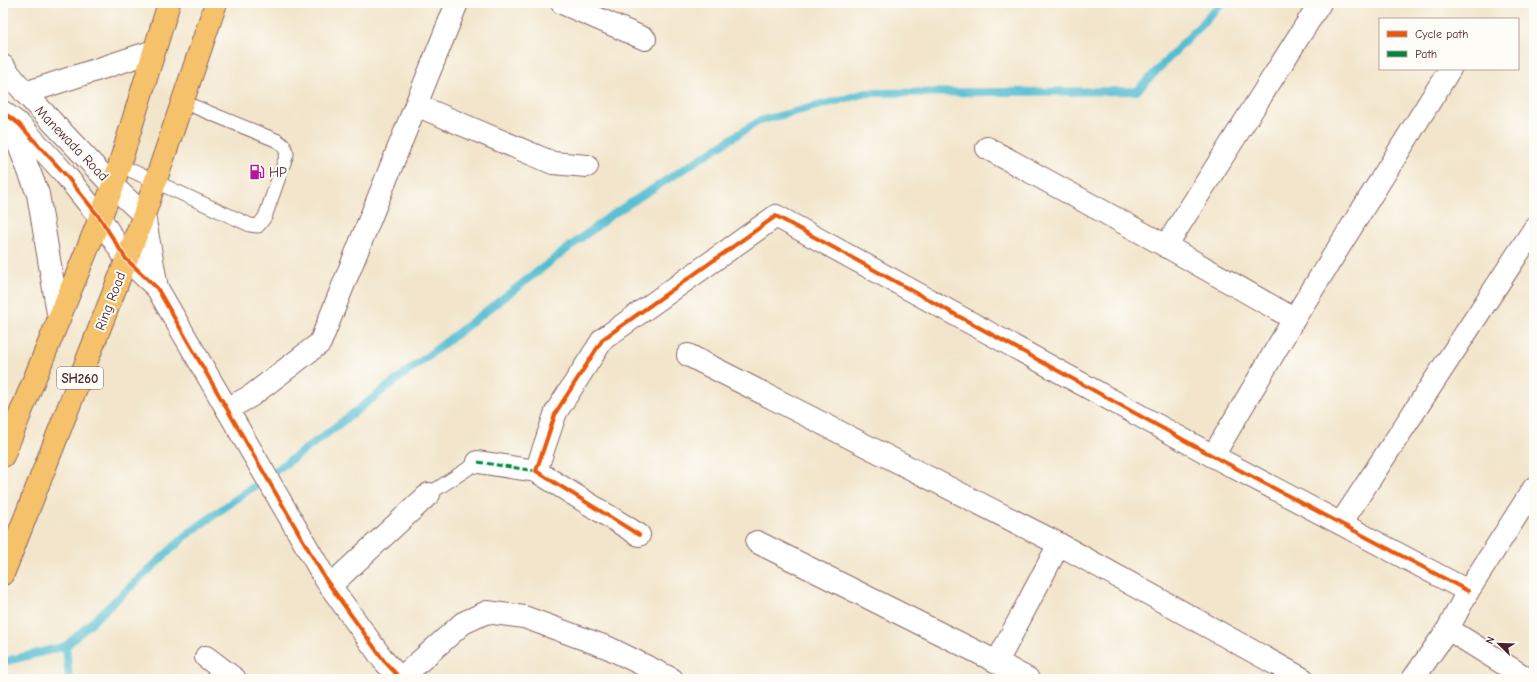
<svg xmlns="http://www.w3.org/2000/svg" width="1537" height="682" font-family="'Comic Neue',sans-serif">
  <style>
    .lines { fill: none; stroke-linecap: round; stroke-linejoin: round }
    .stream { stroke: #54bdd1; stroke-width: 8 }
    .service-casing { stroke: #856463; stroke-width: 15 }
    .minor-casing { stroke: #856463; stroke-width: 24 }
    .tertiary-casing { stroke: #856463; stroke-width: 24 }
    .trunk-casing { stroke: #856463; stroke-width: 24 }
    .service { stroke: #fff; stroke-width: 13 }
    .minor { stroke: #fff; stroke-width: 22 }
    .tertiary { stroke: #fff; stroke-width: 22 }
    .trunk { stroke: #f5c16b; stroke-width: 22 }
    .quiet { stroke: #00873e; stroke-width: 3; stroke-dasharray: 6 3; stroke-linecap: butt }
    .cycleway-casing { stroke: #fdfcf7; stroke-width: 6 }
    .cycleway { stroke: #e8590c; stroke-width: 4 }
    .labels { text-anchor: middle; stroke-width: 4; stroke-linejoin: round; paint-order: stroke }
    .shield { fill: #fdfcf7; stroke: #806168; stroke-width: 1 }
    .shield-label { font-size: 13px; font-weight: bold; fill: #4a1f2b }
    .street-label { font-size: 14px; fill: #4a1f2b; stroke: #fdfcf7 }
    .poi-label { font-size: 14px; fill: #4a1f2b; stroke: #fdfcf7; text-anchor: start }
  </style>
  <rect width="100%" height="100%" fill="#fdfcf7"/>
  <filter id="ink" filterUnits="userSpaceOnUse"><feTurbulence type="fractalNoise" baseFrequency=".025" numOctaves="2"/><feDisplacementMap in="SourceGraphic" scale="8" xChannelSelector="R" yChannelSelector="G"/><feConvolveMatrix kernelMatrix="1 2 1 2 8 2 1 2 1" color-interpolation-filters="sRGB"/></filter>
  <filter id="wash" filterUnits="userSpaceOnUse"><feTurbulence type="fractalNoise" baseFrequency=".012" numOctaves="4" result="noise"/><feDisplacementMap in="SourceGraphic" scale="16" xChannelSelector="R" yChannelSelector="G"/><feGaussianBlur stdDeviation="0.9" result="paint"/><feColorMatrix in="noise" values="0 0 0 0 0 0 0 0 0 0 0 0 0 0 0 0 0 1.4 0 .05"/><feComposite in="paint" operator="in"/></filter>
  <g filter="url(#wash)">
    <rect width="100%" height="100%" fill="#f2e5cb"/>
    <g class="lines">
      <!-- stream -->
      <g class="stream">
        <path d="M3,662L66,646"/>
        <path d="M69,679L66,646L189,533L321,438L610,216L759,121L867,93L1137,91L1222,3"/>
      </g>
    </g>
  </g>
  <g filter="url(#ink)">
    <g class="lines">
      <!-- service casing -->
      <g class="service-casing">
        <g id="service">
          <path d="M119,165L250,225L258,226L265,217L287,154L284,146L278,141L183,102"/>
          <path d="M429,494L478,462"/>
        </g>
      </g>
      <!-- minor casing -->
      <g class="minor-casing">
        <g id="minor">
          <path d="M562,3L645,39"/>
          <path d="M416,105L553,163L587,166"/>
          <path d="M987,148L1166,246L1294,319L1213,456"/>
          <path d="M1166,246L1320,3"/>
          <path d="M1294,319L1450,69"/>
          <path d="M688,355L1059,544L1303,679"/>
          <path d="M227,409L251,396L320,343L457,3"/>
          <path d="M478,462L536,471"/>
          <path d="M1341,523L1534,229"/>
          <path d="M639,535L536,471L556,412L603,339L776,216L1213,456L1468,591"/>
          <path d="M757,542L997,662"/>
          <path d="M330,586L429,494"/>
          <path d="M1448,629L1528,679"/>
          <path d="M206,657L235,679"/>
          <path d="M401,678L463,623L487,612L524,617L609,648L672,679"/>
          <path d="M1028,679L997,662L1059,544"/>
          <path d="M1413,679L1448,629L1468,591L1534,488"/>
        </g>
      </g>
      <!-- tertiary casing -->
      <g class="tertiary-casing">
        <g id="tertiary">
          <path d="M3,66L25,93L113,186L144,215L157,288"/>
          <path d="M25,93L154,51"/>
          <path d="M3,112L19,124L64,173L100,218L126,259L157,288L326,580L384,661L401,679"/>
          <path d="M9,120L38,194L59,319"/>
        </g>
      </g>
      <!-- trunk casing -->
      <g class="trunk-casing">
        <g id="trunk">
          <path d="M3,456L113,186L169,3"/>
          <path d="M3,574L144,215L216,3"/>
        </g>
      </g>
      <!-- service -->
      <use href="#service" class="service"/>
      <!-- minor -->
      <use href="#minor" class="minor"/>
      <!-- tertiary -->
      <use href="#tertiary" class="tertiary"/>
      <!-- trunk -->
      <use href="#trunk" class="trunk"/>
      <!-- quiet -->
      <path class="quiet" d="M478,462L536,471"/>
      <!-- cycleway casing -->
      <g class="cycleway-casing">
        <g id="cycleway">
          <path d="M3,112L19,124L64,173L100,218L126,259L157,288L326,580L384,661L401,679"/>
          <path d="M639,535L536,471L556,412L603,339L776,216L1213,456L1468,591"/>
        </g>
      </g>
      <!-- cycleway -->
      <use href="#cycleway" class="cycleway"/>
    </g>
  </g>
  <!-- icons -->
  <defs>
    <g id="fuel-bare" transform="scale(1.2)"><path d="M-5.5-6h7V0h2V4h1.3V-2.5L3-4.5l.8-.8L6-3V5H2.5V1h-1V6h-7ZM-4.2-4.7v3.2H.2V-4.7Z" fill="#b5179e" stroke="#fdfcf7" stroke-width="2.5" paint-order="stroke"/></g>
  </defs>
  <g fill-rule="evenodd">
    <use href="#fuel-bare" x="257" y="172"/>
  </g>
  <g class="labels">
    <!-- shield labels -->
    <rect class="shield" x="57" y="367" width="46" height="22" rx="3"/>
    <g class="shield-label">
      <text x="80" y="383">SH260</text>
    </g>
    <!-- street labels -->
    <g class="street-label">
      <text transform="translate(72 143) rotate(46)" y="5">Manewada Road</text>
      <text transform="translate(110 301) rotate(-69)" y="5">Ring Road</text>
    </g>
    <!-- poi labels -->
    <g class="poi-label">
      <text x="269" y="177">HP</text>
    </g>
  </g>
  <!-- margin -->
  <rect width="1537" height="682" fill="none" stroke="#fdfcf7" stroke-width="16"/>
  <!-- legend -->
  <rect x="1379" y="18" width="140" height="52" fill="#fdfcf7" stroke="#b5a4a5"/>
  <rect x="1387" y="31" width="20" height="6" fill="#e8590c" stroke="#b5a4a5"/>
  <text x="1415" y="38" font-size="12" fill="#4a1f2b">Cycle path</text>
  <rect x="1387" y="51" width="20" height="6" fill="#00873e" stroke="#b5a4a5"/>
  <text x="1415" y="58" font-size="12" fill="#4a1f2b">Path</text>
  <!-- north arrow -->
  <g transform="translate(1499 644) rotate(293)" stroke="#fdfcf7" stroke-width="3" paint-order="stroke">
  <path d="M0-3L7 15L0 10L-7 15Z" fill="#4a1f2b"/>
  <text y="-6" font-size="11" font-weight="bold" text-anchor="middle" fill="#4a1f2b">N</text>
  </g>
</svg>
